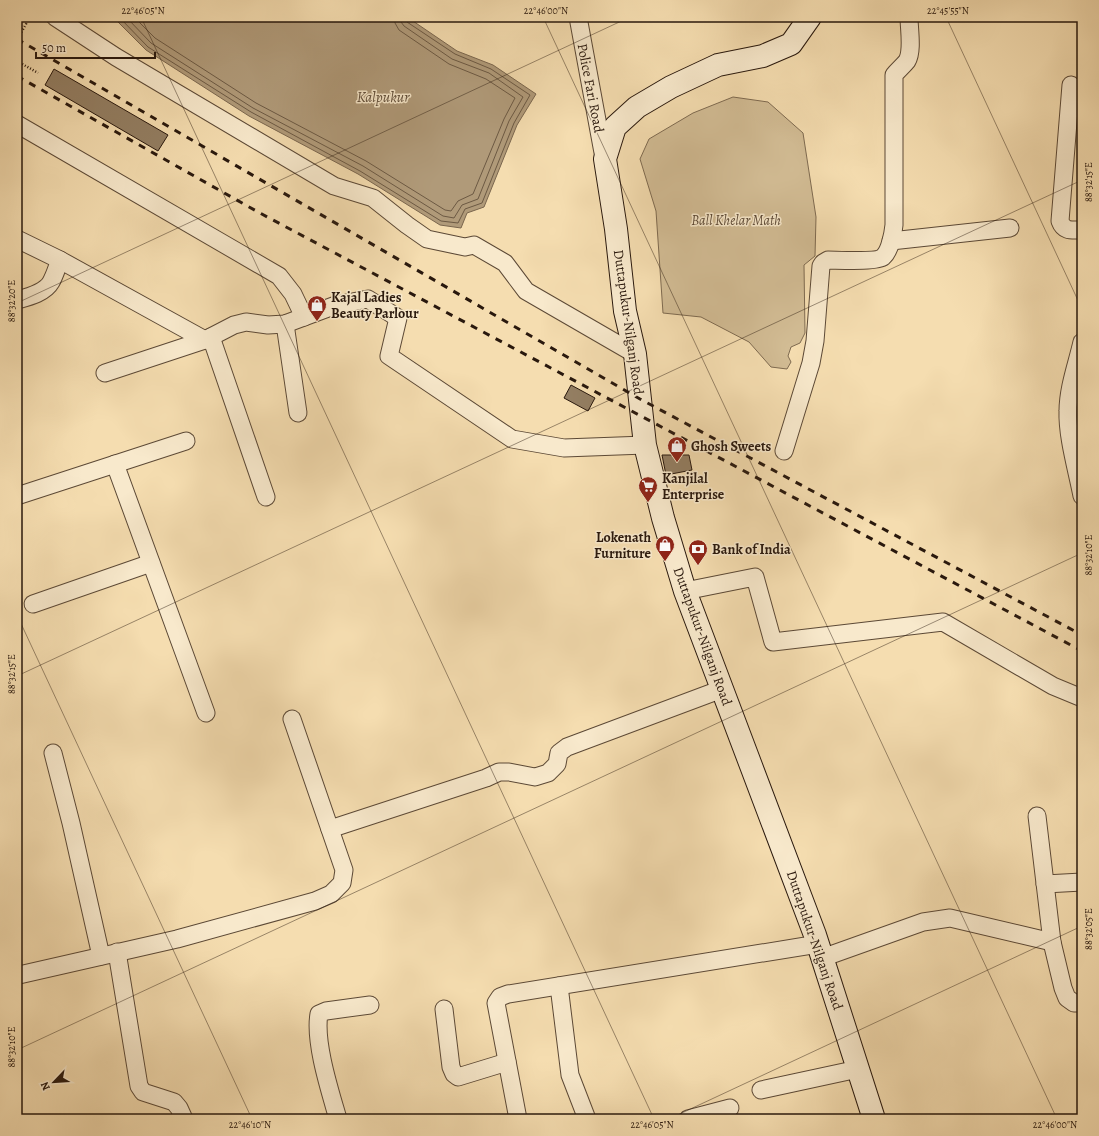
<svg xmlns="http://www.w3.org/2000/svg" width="1099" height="1136" font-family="Alegreya,serif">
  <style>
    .green { fill: #d2bc94; stroke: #7e6a50 }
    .water { fill: #b09a79; stroke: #7a664e }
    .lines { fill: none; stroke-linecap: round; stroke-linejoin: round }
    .shore { stroke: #6c5943; stroke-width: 1 }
    .building { fill: #937e62; stroke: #29180d }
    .street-casing { stroke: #5c4936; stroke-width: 19 }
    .secondary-casing { stroke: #29180d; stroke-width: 24 }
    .path { stroke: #29180d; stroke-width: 2.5; stroke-dasharray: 1 2; stroke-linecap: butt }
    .street { stroke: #f8e9cc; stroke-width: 17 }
    .secondary { stroke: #f8e9cc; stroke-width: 22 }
    .rail { stroke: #29180d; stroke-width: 3; stroke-dasharray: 7 7; stroke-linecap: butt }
    .path-bridge { stroke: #29180d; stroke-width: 2.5; stroke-dasharray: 1 2; stroke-linecap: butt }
    .ticks { fill: none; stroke: #29180d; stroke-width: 1; stroke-opacity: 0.45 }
    .labels { text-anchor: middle; stroke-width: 3; stroke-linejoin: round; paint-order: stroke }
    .street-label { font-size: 14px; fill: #29180d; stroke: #f8e9cc }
    .park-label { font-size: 14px; font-style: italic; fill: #5c4936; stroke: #f8e9cc }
    .poi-label { font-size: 14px; font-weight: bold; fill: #29180d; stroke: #f8e9cc; text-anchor: start }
    .water-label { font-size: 15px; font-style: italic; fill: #5f4c38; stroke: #f8e9cc }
    .neatline { fill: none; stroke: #29180d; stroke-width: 1.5 }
    .ticks-label { font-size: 10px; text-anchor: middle; fill: #29180d }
  </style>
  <rect width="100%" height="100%" fill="#f5ddb0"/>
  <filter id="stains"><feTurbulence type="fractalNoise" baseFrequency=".005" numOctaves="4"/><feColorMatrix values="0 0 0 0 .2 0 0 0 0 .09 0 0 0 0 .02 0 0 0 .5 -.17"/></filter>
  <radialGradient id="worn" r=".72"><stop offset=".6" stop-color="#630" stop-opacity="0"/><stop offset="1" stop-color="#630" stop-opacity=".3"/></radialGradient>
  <!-- green -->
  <path class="green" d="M733,97L768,102L803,133L816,217L815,256L804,265L805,333L800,343L791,347L788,356L791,362L787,369L771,367L749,342L701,317L663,313L656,211L640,159L649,139L693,113Z"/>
  <!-- water -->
  <path class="water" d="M113,17H407L457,51L493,65L536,94L517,125L484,207L467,213L461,228L440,225L358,174L249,116L146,50Z"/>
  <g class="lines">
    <!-- shore -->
    <g class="shore">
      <path d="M119,17L148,47L251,112L360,171L441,221L458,223L465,209L482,203L514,123L530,95L491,69L455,54L407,22L405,17"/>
      <path d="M126,17L151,43L253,108L363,166L443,216L454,218L462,205L478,199L509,121L523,97L489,73L452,59L404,26L401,22L400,17"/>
      <path d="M134,17L155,38L256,103L366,161L445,210L451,211L458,201L473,194L504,119L515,98L486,79L449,64L399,30L395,23L394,17"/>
    </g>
  </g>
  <!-- building -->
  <g class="building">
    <path d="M54,69L168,135L158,151L45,85Z"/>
    <path d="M571,385L595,398L588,411L564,398Z"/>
    <path d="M662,455H689L692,470L666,475Z"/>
  </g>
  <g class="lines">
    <!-- street casing -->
    <g class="street-casing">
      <g id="street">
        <path d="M55,17L116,57L334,186L373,198L407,225L427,239L465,247L474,245L505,263L526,291L635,354"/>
        <path d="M578,17L604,158"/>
        <path d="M1071,85L1060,221C1064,232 1072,230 1082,230"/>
        <path d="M17,124L279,276L293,294L304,317"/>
        <path d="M17,239L60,260L205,340"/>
        <path d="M891,241L1010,228"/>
        <path d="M17,300C28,297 45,293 51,282C55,275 57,267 60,260"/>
        <path d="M285,324L298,413"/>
        <path d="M211,337L266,497"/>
        <path d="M1082,342C1077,364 1068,388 1068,411C1067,436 1077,470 1082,496"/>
        <path d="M105,373L205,340L234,325L246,322L268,325L285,324L336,305L368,299L398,318L389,356L512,439L564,448L645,445"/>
        <path d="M784,451L811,363L815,341L821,266L823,263L828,260C838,260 877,262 883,257C890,251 893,234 894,225V75C898,70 903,66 907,61C913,51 909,29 909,17"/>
        <path d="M115,464L206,713"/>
        <path d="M17,496L186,441"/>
        <path d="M685,591L755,577L773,642L943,622L1053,686L1082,698"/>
        <path d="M33,604L151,563"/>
        <path d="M53,753L71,823L101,956"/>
        <path d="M1037,816L1052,942L1063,988L1067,998L1074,1003H1082"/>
        <path d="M330,829L486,778L499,772H509L535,777L548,773L557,764L559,753L567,747L722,689"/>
        <path d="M1045,884L1082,882"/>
        <path d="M117,952L139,1086L143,1092L174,1102L179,1108L184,1119"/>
        <path d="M822,958L923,922L950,918L1052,942"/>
        <path d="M19,975L177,939L315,901L331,894L342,883L344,870L292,719"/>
        <path d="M559,986L570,1075L587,1119"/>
        <path d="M444,1009L451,1067L454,1074L458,1077L507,1062"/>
        <path d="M761,1090L858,1069"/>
        <path d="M338,1119C330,1091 314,1042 319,1014L326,1011L370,1005"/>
        <path d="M518,1119L496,1003L500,997L508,994L818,944"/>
        <path d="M688,1119L730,1108"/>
      </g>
    </g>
    <!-- secondary casing -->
    <g class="secondary-casing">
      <path id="secondary" d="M810,17L791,44L763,56L718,65L671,87L637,107L615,127L605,159L616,229L625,311L635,354L645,445L663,518L685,591L815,935L874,1119"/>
    </g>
    <!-- path -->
    <g class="path">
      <path d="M26,24L30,17"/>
      <path d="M17,61L38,73"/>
    </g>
    <!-- street -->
    <use href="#street" class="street"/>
    <!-- secondary -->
    <use href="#secondary" class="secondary"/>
    <!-- rail -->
    <g class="rail">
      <path d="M17,39L640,399L1082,635"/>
      <path d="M17,76L258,212L1082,651"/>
    </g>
    <!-- path-bridge -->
    <path class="path-bridge" d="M17,40L26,24"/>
  </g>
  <!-- ticks -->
  <path class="ticks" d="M141,17L654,1119M543,17L1057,1119M946,17L1082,309M17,303L630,17M17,615L252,1119M17,676L1082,180M17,1050L1082,553M669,1119L1082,926"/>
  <!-- icons -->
  <defs>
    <g id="shop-pin" transform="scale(1)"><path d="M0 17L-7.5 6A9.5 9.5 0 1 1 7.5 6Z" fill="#8f2418" stroke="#f8e9cc"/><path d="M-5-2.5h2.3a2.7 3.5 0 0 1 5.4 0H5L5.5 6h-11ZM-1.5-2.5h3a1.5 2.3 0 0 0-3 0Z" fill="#fff"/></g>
    <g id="supermarket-pin" transform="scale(1)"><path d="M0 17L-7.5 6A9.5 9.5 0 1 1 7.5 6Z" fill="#8f2418" stroke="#f8e9cc"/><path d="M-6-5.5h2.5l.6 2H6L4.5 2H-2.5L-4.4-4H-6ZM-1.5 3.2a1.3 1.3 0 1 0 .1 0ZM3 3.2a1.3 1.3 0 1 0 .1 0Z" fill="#fff"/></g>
    <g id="bank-pin" transform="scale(1)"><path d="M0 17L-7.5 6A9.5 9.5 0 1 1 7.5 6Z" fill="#8f2418" stroke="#f8e9cc"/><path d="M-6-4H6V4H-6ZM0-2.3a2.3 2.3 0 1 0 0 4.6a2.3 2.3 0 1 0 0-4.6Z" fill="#fff"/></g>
  </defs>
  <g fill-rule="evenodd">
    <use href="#shop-pin" x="317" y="305"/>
    <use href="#shop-pin" x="677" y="446"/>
    <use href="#supermarket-pin" x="648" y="486"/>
    <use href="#shop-pin" x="665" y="545"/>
    <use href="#bank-pin" x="698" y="549"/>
  </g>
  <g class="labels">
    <!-- street labels -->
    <g class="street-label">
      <text transform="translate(591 88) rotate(79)" y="5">Police Fari Road</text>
      <text transform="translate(629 322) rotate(82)" y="5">Duttapukur-Nilganj Road</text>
      <text transform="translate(703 636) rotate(70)" y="5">Duttapukur-Nilganj Road</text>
      <text transform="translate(815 940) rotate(71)" y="5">Duttapukur-Nilganj Road</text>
    </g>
    <!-- park labels -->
    <g class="park-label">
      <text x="736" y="225">Ball Khelar Math</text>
    </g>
    <!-- poi labels -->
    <g class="poi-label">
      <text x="331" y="302">Kajal Ladies<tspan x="331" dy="16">Beauty Parlour</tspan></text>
      <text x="691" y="451">Ghosh Sweets</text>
      <text x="662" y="483">Kanjilal<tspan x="662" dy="16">Enterprise</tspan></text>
      <text x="651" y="542" text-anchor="end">Lokenath<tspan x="651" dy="16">Furniture</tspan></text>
      <text x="712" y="554">Bank of India</text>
    </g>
    <!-- water labels -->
    <g class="water-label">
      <text x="383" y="102">Kalpukur</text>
    </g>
  </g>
  <!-- margin -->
  <rect width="1099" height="1136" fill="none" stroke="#f5ddb0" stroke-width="44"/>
  <!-- north arrow -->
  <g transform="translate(54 1082) rotate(245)" stroke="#f8e9cc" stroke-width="3" paint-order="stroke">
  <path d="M0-3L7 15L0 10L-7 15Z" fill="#29180d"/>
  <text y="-6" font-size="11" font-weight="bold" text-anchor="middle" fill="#29180d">N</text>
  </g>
  <!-- scale -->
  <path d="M36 52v6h119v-6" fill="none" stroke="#29180d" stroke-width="2"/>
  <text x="42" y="52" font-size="12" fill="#29180d" stroke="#f8e9cc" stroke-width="3" paint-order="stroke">50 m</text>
  <rect x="22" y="22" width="1055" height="1092" class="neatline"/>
  <g class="ticks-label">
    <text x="143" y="14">22°46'05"N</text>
    <text x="546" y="14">22°46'00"N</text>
    <text x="948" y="14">22°45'55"N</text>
    <text transform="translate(1088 182) rotate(-90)" y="4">88°32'15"E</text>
    <text transform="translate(11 301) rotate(-90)" y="4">88°32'20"E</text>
    <text transform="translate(1088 555) rotate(-90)" y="4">88°32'10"E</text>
    <text transform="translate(11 674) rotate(-90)" y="4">88°32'15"E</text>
    <text transform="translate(1088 929) rotate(-90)" y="4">88°32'05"E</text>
    <text transform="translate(11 1047) rotate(-90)" y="4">88°32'10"E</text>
    <text x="250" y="1128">22°46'10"N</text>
    <text x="652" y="1128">22°46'05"N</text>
    <text x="1055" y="1128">22°46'00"N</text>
  </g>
  <rect width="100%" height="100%" filter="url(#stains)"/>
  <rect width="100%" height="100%" fill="url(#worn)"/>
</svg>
